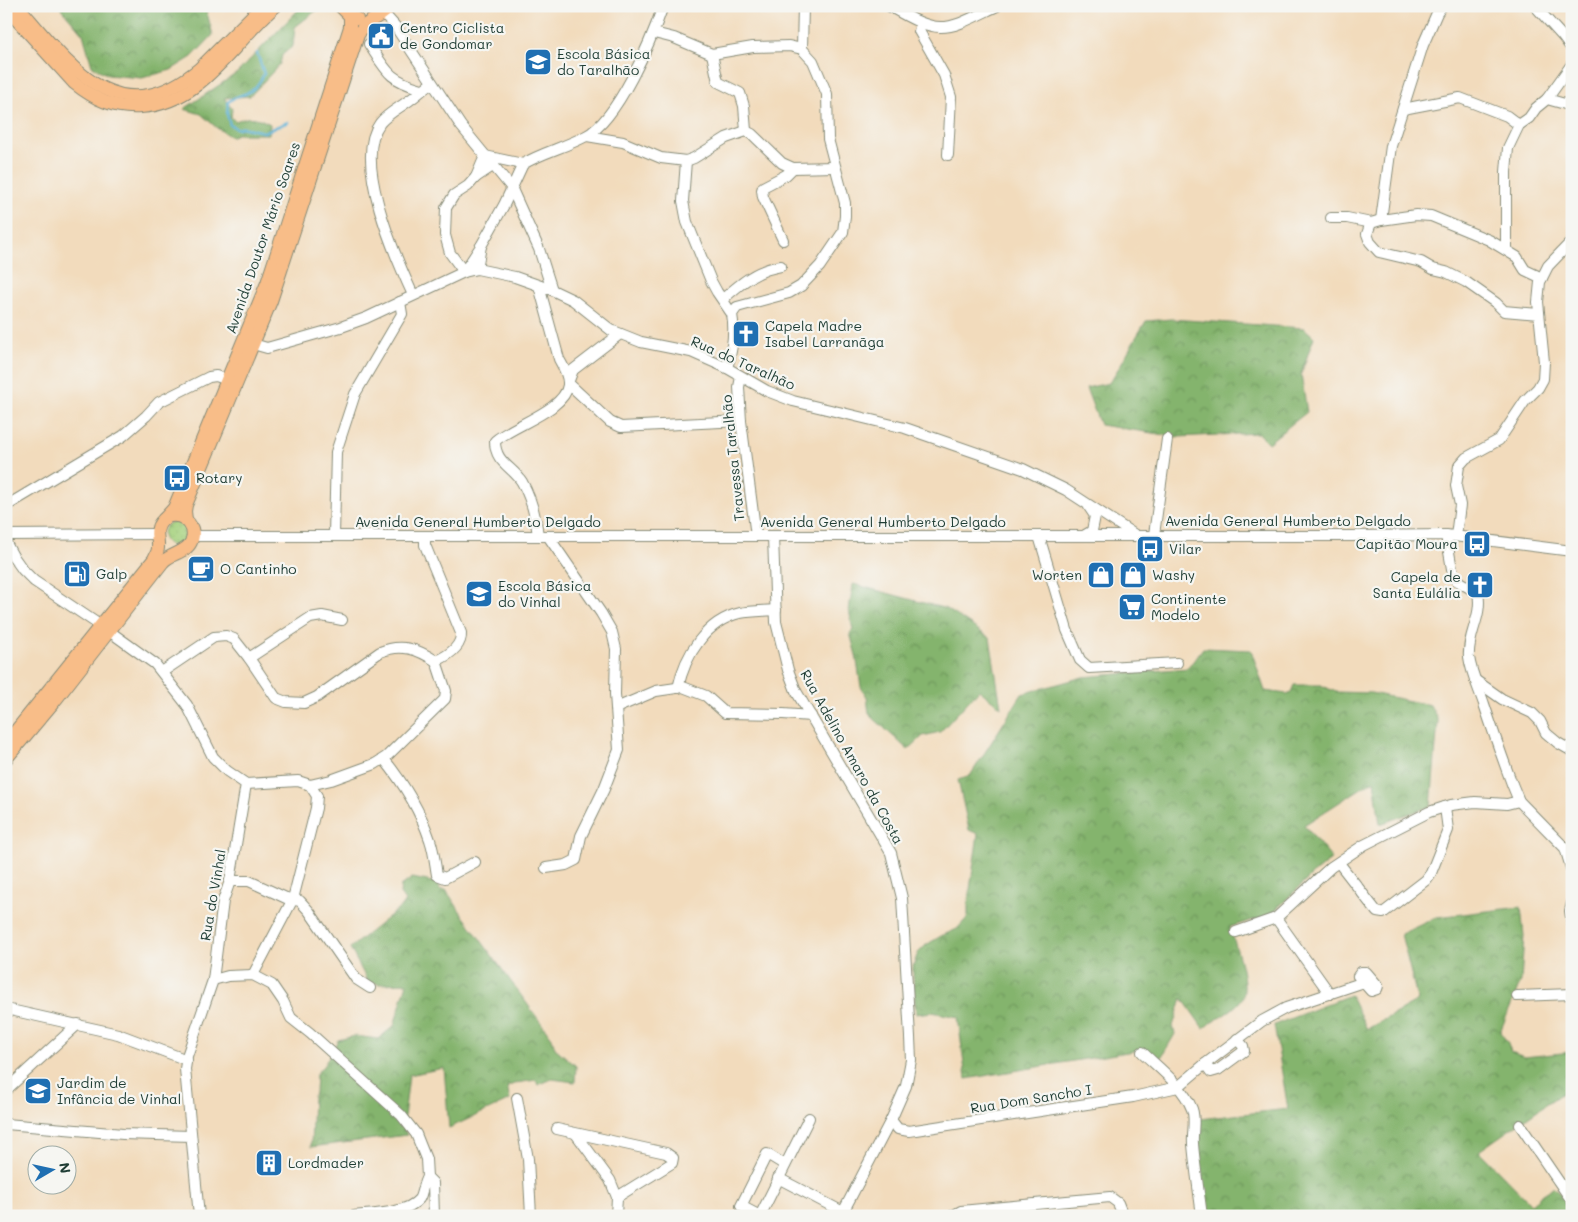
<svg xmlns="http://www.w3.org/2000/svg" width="1578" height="1222" font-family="Mali,sans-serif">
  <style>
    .grass { fill: url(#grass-dots); stroke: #628859 }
    .forest { fill: url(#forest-crowns); stroke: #527850 }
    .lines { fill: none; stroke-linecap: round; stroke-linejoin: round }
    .stream { stroke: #59b0d6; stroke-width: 2.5 }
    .minor-casing { stroke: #888c78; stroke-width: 12 }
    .major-casing { stroke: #888c78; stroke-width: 14 }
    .minor { stroke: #fff; stroke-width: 10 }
    .major { stroke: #f8bd88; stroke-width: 12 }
    .labels { text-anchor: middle; stroke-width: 4.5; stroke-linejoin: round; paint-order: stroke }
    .poi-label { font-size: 14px; fill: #1f3d34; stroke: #f6f6f2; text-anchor: start }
    .street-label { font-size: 14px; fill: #1f3d34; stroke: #f6f6f2 }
  </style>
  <defs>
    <pattern id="grass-dots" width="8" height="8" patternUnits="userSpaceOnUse" patternTransform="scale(1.25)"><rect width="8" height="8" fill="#a6d27e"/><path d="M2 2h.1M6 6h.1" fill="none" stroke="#8eb56e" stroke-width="1.8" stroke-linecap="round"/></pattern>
    <pattern id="forest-crowns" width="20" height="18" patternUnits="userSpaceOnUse" patternTransform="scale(1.25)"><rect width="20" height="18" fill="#84b46d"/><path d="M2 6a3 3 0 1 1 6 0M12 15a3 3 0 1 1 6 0" fill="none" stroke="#6b945a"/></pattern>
  </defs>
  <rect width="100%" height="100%" fill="#f6f6f2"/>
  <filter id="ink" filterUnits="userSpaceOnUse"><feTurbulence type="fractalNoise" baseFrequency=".02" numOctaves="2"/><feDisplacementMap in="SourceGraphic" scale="10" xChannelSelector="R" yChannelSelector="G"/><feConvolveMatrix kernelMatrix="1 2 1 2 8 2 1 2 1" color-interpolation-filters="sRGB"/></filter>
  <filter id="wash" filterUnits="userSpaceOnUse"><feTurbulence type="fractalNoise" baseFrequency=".0096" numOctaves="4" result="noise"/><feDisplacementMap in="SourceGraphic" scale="20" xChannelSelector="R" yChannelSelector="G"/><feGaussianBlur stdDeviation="1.12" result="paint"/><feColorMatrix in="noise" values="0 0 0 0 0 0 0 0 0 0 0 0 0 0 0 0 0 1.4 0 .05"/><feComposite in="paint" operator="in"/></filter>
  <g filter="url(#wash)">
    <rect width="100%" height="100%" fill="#f2dbbc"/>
    <!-- grass -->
    <g class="grass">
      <path d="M348,6H382C372,16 358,15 348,6Z"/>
      <circle cx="175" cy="534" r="12"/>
    </g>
    <!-- forest -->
    <g class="forest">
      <path d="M59,6H205L213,35L192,57L171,70L142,78L108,75L92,66L83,34Z"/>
      <path d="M302,6H322L295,27L293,46L282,55L280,64L250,96L224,98L232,109L231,117L235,121C251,116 255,116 270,124L269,134H236L231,137L217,128L201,114L184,109L237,73Z"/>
      <path d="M1171,319L1304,328L1314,337L1301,374L1307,412L1268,443L1258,433L1178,437L1100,425L1086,388L1109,383C1123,363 1133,341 1146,321Z"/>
      <path d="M853,584L947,609L990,638L1001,707L979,690L940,732L923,736L908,750L869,714L867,697L861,687L856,655L850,633L853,630L849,610Z"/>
      <path d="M1203,648L1251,650L1265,691L1287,694L1291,692L1294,685H1322V686L1336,692L1371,693L1430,705L1438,721L1431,806L1380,824L1374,780L1304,825L1332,859L1313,874L1268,917L1253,920L1230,927C1234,943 1251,985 1241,1000C1233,1011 1214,1021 1203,1028L1182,998L1173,1026L1175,1034L1159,1061L1145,1050L1133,1051L966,1079L958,1017L932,1012L916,1014L913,974V966L918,953L926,945L941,936L957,929L968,917V903L978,834L969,830L958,780L970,776L1022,694L1083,677L1188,668Z"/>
      <path d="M412,878L438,883L440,890H446L464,917L552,1038L555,1048L576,1066L575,1082L552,1079L538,1085L536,1080L516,1083L507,1087L510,1100L449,1128L444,1068L409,1075L403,1126L407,1135L311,1147L313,1096L315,1093L316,1074L324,1065L338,1040L355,1036L378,1039L394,1026L407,983L379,984L368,982L350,948L401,907L405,901L400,894L401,886Z"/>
      <path d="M1521,907L1524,936L1521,981L1500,1032L1508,1043L1511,1052L1524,1057L1572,1052V1086L1479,1151L1531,1204L1553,1186L1572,1205V1216H1205L1195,1142L1199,1119L1288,1109L1274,1025L1350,995L1367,1029L1418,1001L1401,934L1437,917Z"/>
    </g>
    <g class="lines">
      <!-- stream -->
      <path class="stream" d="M257,53L264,74C260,82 255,90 247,93C238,97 236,95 228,102L227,114L230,125L238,129L241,127L264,132L288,122"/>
    </g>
  </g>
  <g filter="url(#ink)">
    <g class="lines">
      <!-- minor casing -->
      <g class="minor-casing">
        <g id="minor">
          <path d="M889,6C942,37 945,31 997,6"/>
          <path d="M1535,6L1563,37L1572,49"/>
          <path d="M381,16H386L395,26L461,126L511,187L539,249L552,290"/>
          <path d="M921,24L919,31L944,75L951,97L948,155"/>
          <path d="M654,33L674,38L712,54L753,47L789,46L802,49"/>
          <path d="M369,44C387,72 389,80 422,89"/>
          <path d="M712,54L718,82L740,93L744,106L746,131"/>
          <path d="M1547,99L1572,64"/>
          <path d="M1403,109L1460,98L1507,116L1519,125"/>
          <path d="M587,136L623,142L661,158L686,161L694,158L726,138L746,131L752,134L782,163L793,168L835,167"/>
          <path d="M485,156L476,177L494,165"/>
          <path d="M485,156L523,164"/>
          <path d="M686,161L683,201L687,222L711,281L717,292L732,314"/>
          <path d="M523,164C543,152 566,147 586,136C618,119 651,41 663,6"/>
          <path d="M476,177L468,186L454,195L446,208L445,235L450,253L464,272L481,246L477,269"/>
          <path d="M1331,218H1347L1371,223L1381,220L1416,215L1431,216L1489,240L1517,257L1525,270L1542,278"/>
          <path d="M1381,220L1391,146L1423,45L1437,13L1442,6"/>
          <path d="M1371,223L1367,234L1370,242L1379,252L1421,262L1433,269L1446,272L1466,282L1496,303L1504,311L1539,314"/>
          <path d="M783,240L763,197L762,190L763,187L786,175L793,168"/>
          <path d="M481,246L504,205L523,164"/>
          <path d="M1506,250V172L1508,148L1519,125L1529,118L1536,108L1547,99L1572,106"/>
          <path d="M413,295C396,258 352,160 380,123C388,113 401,107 411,99C418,94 424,88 432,83"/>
          <path d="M723,299C741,283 756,270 781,266"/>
          <path d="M620,334L573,370L568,383L610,422L621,427L741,421"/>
          <path d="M253,344L267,348L341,327L366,318L464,272L477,269L515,277L552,290L573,300L611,330L641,342L691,352L727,368L767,391L793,401L905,428L1023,469L1066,490L1135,535"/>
          <path d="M727,368C732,351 735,331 732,314L737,307L789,293L801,286L820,266L843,232L845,216V203L828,139L827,94L813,61L802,49L803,6"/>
          <path d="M741,377L739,387L741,421L756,536"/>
          <path d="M6,506L123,436L146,416L159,402L209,377L216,376L228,380"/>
          <path d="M6,535L156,534"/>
          <path d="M1085,535L1092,531L1095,516L1089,507"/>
          <path d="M1154,535L1167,439"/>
          <path d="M1446,535L1452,569L1456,580L1478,593C1483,616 1467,635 1469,657C1471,673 1479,689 1484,704C1493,731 1502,757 1512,784L1519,801L1565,848L1572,871"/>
          <path d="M193,536H1350L1446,535L1572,551"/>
          <path d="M334,536L336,452L355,394L402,314L400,302"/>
          <path d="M425,536V545L461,633C462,647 447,656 436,661"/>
          <path d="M538,536C536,518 531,498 522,482C512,466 495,463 495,441C513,425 565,410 568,385C569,376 563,366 559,359L539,286"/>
          <path d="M773,536L776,622L788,670L796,691L891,853L902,898L910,1037L911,1060L906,1086L891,1120L841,1216"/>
          <path d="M1039,536L1067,630L1080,660L1089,668L1177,663"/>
          <path d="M1456,536L1460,505L1456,486L1459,466L1466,458L1499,440L1525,401L1538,388L1543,379L1544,362L1538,302L1540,282L1548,266L1572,241"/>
          <path d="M6,543L13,556L23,570L34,581L101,626"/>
          <path d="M109,631L155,664L187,705L213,757L227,771L246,784L230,881L223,901L213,980L187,1056L185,1069L199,1216"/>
          <path d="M249,658L310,618L322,616L342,620"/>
          <path d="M162,672L214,637L226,636L234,639L249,658L276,698L286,702L304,703L317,697L380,652C401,643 418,649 436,661"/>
          <path d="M1475,680L1502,699L1532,713L1540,721L1546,733L1558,743L1572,751"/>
          <path d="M678,688C685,655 706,621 740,613C752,611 764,611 776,610"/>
          <path d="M616,708L656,691L683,687L706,696L725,713L783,714L811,716"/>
          <path d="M384,759C404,784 420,810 430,840C434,851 435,864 437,875L445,878L475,862"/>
          <path d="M246,784L298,781L310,785L331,780L375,764L386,757L445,699L446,691L436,661"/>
          <path d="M1339,863L1377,912L1383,913L1426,880L1431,873L1448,830L1445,807"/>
          <path d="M546,868L566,865L576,860L581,836L604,789L619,750L615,694L616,649L612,632L601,613L548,536"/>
          <path d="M230,881H249L286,898L300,901L309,911L356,979L370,988"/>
          <path d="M1572,903L1570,911L1572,923"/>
          <path d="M1276,918L1330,994"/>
          <path d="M1236,932L1276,918L1331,867L1364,845L1429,812L1451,805L1475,802L1507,804L1519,801"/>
          <path d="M1361,972H1366L1378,986L1377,989L1371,991L1358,976Z"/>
          <path d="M253,975L293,899L316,808L317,796L310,785"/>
          <path d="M213,980L228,976L253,975L272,985L283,1001L291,1018L310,1033L401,1115L416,1134L426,1159L427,1177"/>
          <path d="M1517,996L1572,994"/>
          <path d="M6,1009L118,1034L187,1060"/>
          <path d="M1142,1052C1160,1069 1183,1086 1192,1109C1196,1119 1192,1133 1193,1144C1195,1168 1199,1192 1202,1216"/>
          <path d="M1205,1064L1211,1072L1218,1070L1244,1051L1243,1046L1237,1039"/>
          <path d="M6,1090L78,1024"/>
          <path d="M517,1098L528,1159L531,1216"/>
          <path d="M891,1120L898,1129L909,1131L1133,1097L1178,1087L1205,1064L1262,1021L1286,1008L1364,982"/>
          <path d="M6,1124L123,1134L191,1136"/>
          <path d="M1520,1125L1572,1201"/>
          <path d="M557,1129L666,1153L673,1158L672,1163L617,1197"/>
          <path d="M576,1134L610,1180L617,1197L616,1216"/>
          <path d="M778,1178L843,1212"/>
          <path d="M354,1216C372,1214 407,1214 419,1199C422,1195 423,1183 427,1177L433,1183L434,1216"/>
          <path d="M760,1216L809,1118"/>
          <path d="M760,1216L741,1206L767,1154L785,1165"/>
          <path d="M952,1216L961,1211L1110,1197L1118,1203L1123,1216"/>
        </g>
      </g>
      <!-- major casing -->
      <g class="major-casing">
        <g id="major">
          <path d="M18,6C70,66 117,136 199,69L262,6"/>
          <path d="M340,6L350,16L357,19"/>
          <path d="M6,8L74,83C94,99 114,109 141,107C203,103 233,42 276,6"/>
          <path d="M164,519L174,508L267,283L350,27V16"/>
          <path d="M186,520L185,511L186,505L271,301L358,35C366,19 380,19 391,6"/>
          <path d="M6,743L154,559C155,556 158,552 158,548C159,538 154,531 161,522C175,506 200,524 191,542C186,553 171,553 163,562L54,702L6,759"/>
        </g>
      </g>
      <!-- minor -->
      <use href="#minor" class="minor"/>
      <!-- major -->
      <use href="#major" class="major"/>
    </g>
  </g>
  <!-- icons -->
  <defs>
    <g id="civic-square" transform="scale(1.4375)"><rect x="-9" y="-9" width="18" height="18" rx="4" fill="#1f6fb2" stroke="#f6f6f2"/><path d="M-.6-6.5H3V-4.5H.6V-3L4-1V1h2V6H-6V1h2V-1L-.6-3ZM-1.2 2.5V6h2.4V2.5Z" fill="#fff"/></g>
    <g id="school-square" transform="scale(1.4375)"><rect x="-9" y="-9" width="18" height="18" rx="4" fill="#1f6fb2" stroke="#f6f6f2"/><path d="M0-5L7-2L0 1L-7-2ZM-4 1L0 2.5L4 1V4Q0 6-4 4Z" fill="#fff"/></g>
    <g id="church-square" transform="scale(1.4375)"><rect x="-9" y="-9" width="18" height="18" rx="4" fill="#1f6fb2" stroke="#f6f6f2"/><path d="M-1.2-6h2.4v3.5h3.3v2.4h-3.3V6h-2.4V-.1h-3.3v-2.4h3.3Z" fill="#fff"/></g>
    <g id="bus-square" transform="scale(1.4375)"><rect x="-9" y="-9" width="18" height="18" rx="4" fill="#1f6fb2" stroke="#f6f6f2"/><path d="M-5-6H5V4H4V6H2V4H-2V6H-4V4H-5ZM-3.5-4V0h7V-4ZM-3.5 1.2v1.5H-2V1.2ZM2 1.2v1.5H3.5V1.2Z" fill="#fff"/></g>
    <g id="cafe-square" transform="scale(1.4375)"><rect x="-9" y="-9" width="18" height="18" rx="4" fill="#1f6fb2" stroke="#f6f6f2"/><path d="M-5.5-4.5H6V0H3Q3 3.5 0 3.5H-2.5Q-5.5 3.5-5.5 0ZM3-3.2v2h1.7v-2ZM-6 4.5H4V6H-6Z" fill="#fff"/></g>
    <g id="fuel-square" transform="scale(1.4375)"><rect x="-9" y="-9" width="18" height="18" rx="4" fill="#1f6fb2" stroke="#f6f6f2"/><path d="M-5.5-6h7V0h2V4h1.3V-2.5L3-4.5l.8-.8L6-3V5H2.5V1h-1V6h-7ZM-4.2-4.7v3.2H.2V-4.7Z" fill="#fff"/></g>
    <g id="shop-square" transform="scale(1.4375)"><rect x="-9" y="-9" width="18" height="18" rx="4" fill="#1f6fb2" stroke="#f6f6f2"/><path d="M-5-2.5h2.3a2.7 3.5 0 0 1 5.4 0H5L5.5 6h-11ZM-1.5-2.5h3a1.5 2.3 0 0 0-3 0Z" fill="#fff"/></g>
    <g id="supermarket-square" transform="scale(1.4375)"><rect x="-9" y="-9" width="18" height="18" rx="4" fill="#1f6fb2" stroke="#f6f6f2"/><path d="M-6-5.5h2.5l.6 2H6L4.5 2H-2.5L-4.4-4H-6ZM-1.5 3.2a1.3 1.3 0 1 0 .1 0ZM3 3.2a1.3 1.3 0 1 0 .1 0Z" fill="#fff"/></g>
    <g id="building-square" transform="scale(1.4375)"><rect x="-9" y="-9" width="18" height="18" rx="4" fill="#1f6fb2" stroke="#f6f6f2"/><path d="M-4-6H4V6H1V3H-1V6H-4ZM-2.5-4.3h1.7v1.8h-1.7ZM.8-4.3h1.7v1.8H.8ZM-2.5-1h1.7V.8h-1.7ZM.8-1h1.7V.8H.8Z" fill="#fff"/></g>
  </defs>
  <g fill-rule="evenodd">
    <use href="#civic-square" x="381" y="36"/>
    <use href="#school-square" x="538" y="62"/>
    <use href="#church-square" x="746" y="334"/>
    <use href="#bus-square" x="177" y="478"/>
    <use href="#bus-square" x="1477" y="544"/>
    <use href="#bus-square" x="1150" y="549"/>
    <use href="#cafe-square" x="201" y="569"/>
    <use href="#fuel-square" x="77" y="574"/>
    <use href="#shop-square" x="1101" y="575"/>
    <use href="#shop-square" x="1133" y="575"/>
    <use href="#church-square" x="1480" y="585"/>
    <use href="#school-square" x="479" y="594"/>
    <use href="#supermarket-square" x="1132" y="607"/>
    <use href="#school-square" x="38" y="1091"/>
    <use href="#building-square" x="269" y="1163"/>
  </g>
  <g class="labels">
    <!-- poi labels -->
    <g class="poi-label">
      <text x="400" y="33">Centro Ciclista<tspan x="400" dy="16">de Gondomar</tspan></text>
      <text x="557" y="59">Escola Básica<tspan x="557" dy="16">do Taralhão</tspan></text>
      <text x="765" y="331">Capela Madre<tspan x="765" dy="16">Isabel Larranãga</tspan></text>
      <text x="196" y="483">Rotary</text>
      <text x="1458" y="549" text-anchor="end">Capitão Moura</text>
      <text x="1169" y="554">Vilar</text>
      <text x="220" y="574">O Cantinho</text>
      <text x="96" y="579">Galp</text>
      <text x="1082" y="580" text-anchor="end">Worten</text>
      <text x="1152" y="580">Washy</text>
      <text x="1461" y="582" text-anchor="end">Capela de<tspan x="1461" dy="16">Santa Eulália</tspan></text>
      <text x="498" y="591">Escola Básica<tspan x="498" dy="16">do Vinhal</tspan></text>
      <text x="1151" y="604">Continente<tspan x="1151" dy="16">Modelo</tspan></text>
      <text x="57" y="1088">Jardim de<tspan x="57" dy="16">Infância de Vinhal</tspan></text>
      <text x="288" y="1168">Lordmader</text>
    </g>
    <!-- street labels -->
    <g class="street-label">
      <text transform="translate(263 238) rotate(-71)" y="5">Avenida Doutor Mário Soares</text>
      <text transform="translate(743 363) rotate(24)" y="5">Rua do Taralhão</text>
      <text transform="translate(733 458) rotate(-96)" y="5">Travessa Taralhão</text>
      <text x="1288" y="526">Avenida General Humberto Delgado</text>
      <text x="478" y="527">Avenida General Humberto Delgado</text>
      <text x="883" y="527">Avenida General Humberto Delgado</text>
      <text transform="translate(852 757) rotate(61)" y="5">Rua Adelino Amaro da Costa</text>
      <text transform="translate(213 895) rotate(-80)" y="5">Rua do Vinhal</text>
      <text transform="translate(1031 1099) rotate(-9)" y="5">Rua Dom Sancho I</text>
    </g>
  </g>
  <!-- margin -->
  <rect width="1578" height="1222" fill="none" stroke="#f6f6f2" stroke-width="25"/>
  <!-- north arrow -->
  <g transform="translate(52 1170) rotate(81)"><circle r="24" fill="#f6f6f2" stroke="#a0aca6"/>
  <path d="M0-4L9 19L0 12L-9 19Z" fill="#1f6fb2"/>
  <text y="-8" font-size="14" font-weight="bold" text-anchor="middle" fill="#1f3d34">N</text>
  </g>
</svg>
